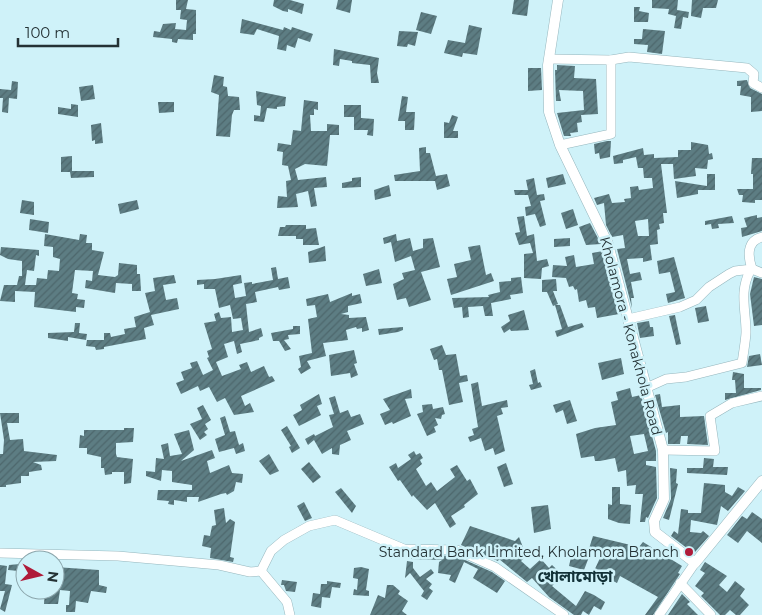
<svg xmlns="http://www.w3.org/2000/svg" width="762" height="615" font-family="Montserrat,'Noto Sans Bengali',sans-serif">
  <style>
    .building { fill: url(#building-hatch); fill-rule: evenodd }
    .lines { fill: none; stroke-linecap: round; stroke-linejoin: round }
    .minor-casing { stroke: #95b6bd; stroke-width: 10 }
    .major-casing { stroke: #95b6bd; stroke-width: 11 }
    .minor { stroke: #fff; stroke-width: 9 }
    .major { stroke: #fff; stroke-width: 10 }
    .poi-dot { fill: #af1b39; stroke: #cff2f9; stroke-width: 2 }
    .labels { text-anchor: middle; stroke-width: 5; stroke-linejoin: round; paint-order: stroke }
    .street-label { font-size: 14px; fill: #243235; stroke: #cff2f9 }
    .poi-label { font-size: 14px; fill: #243235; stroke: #cff2f9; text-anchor: end }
    .quarter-label { font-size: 16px; font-weight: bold; fill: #123137; stroke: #cff2f9 }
  </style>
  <defs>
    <pattern id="building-hatch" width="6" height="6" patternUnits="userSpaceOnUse" patternTransform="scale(1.25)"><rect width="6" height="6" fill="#5d7d83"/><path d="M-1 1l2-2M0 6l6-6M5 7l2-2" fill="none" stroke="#4d676c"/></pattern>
  </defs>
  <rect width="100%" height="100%" fill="#cff2f9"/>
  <!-- building -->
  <g class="building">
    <path d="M176,0H188L186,9L196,10V34H193V40L178,39L177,43L172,42V39L153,37L154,31L160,32L163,24L176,23L175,29L186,30L187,20L180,19L181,10H176Z"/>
    <path d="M274,0H290L304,4L302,14L288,9V12L283,11L273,6Z"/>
    <path d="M338,0H352L350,13L336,9Z"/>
    <path d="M514,0H529L527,16L512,14Z"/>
    <path d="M652,0H678L677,10L689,12L688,18L683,17L681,29L674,28L676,16L668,14L669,9L652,8Z"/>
    <path d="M692,0H718L716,8H703L701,18L691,16Z"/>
    <path d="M634,7H640L639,11L649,13L648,22H634Z"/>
    <path d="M421,12L437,16L431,34L416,30Z"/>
    <path d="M242,19L283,30L284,27L291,30L292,27L313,34L310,42L298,38L295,48L287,45L286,51L277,49L279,36L257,29L254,35L240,33Z"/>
    <path d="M469,25L482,28L477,55L463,53L462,57L444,53L448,40L465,43Z"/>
    <path d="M643,29L665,31L662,54L647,52L648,45L634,44V39H642Z"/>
    <path d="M399,31L418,32L415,46L408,44L407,47L397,46Z"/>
    <path d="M334,49L379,58L377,73L379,83H371L370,65L352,63V61L340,59L339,66L333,65Z"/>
    <path d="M557,65L575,66L574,78L596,79L598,114L581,115L582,122L577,123L578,132L570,133L571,136H564L557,113L584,110L583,91L559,90L561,101H556L555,70H557Z"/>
    <path d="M528,68H541L542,90L528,91Z"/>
    <path d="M214,75L224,77L223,86L227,87L228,96L239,97L240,110H234L232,115L230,137L216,136L219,95L211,92Z"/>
    <path d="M747,80L750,88L762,94V111L751,112V97L740,95L741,86H737V81Z"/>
    <path d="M12,81L18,82L17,99L9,98L8,113L2,112L3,98H0V89L11,90Z"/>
    <path d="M93,85L95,99L81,101L79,87Z"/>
    <path d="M256,91L286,97L285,106L277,107V109L267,108L264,122L254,121V115L260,116L261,106L257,105Z"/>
    <path d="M402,96L408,97L406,112H415L414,130H405V121H398Z"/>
    <path d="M304,100L318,102V110L314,109V115H310L311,131H327V124L339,125V135H330L327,166L305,164L295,169L298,180L326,177L327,187L314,188L317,206L311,207L308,191L296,194L298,207L277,208L278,196L287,197L286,181L291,180L288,166L282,165L283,152L277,151L278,143L291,145L293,130L301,131Z"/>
    <path d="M158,102H174V112L159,113Z"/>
    <path d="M71,104L78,105V117L58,114V107L71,109Z"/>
    <path d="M344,105H361V118L374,119L373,136L367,135L368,130H354V117H344Z"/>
    <path d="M452,115L458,117L453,131H458V138H444V122L449,123Z"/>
    <path d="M101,123L103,143L95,144V140L92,141L91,125Z"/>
    <path d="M607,141H611L610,157L600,159L599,153L595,154L594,144Z"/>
    <path d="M691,142L708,145L709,154L712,153L713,159L708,160L707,169L695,168L696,176L674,179L673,164H661L667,213H663L664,223L659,224L660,229L657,230L658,244L650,245L652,260L643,262V258L627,259L630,274L640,272L642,280L631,282L634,298H631L632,308L617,249L625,248L623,235L612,237L606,225L604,203L597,205L594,198L609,194L612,203L625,202L624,199L631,198L630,187L638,186L639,190L653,188L652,178H644L643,168H638L636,157L623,160V163L614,164L613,156L643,148L644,155L654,154V158L678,157V150H691ZM648,219L649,236H638L635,221Z"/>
    <path d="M426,147V153H430L436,176L447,174L450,186L437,190L435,181H395L394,175L420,171L419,148Z"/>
    <path d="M72,156V171H94V177L71,178L70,172H61V157Z"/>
    <path d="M752,158H762V200H755V203L742,202L743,195H739L737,189H753V174H751Z"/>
    <path d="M563,174L566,184L548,188L546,178Z"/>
    <path d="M707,174H715V190H698V194L677,198L675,181L707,186Z"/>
    <path d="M361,177V187L342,188V183L352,181V178Z"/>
    <path d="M534,178L537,195L544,194L545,200L540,201L546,225L540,227L535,214L526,216L525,207L531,206L528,195H515L514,190H528L526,180Z"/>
    <path d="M389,185L391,196L375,200L374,190Z"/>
    <path d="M22,200L34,202V215L20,213Z"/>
    <path d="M137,200L139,209L120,214L118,204Z"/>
    <path d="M573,209L578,225L566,229L561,213Z"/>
    <path d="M757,215V218L762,217V231L742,237L741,228L747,227L744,218Z"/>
    <path d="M524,216L527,236L534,234L537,261L547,259L549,266L542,268L541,279L524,278V254L533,253L530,243L519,245L515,233L520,232L517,217Z"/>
    <path d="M732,216L734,223L718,224L719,228L712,229L711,224L705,225V221Z"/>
    <path d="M30,219L49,222L48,233L29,230Z"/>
    <path d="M590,223L601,244L586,245L579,227Z"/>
    <path d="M286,225H306V229L316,228L319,245H303V239H296V236H278L280,227H285Z"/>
    <path d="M45,234L79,240L80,234L87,235L86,243H92V250L104,252L98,275L115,277L118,275L119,263L137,265V274H140L141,291H132V284L116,283L115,293L85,288L86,280L92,281L93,271L75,270L72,293L78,294L77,299L85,300L84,308L76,307V312L34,307L35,292L15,291V302L0,301L4,285H17L19,276H22V261L8,259L0,255L1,247L39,250V256L36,255L34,271L27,270L25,285H36L37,278L47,279L48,270L59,271L60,259L53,257V247L44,246Z"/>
    <path d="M396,234L397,241L410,238L413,251L423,248V239L433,238L440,267L421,272L431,300L409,307L406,298L397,300L393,284L404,279L402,273L415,270L411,256L395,262L391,242L384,244L383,238Z"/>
    <path d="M570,238V246L554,247V239Z"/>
    <path d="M480,245L486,275L491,273L494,281L451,295L447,279L457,277L454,264L471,260L468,247Z"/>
    <path d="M325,246L326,261L309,263L308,252Z"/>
    <path d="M603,251L619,314L597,318L595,307L588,308L586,300L579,302L577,289L575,290L573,286L569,287L566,278L552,277L553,265L567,266L565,257L574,255L576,267L594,264L592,253Z"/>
    <path d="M674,257L685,298L668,303L666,294L675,292L670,272L659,274L657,261Z"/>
    <path d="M276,267L278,279L288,277L290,288L279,290L278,287L255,292L257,302L246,304L249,332L261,328L263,336L259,338V340L240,344L242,352L237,354L234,341L224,344L228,357L216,362L222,376L241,369L239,365L247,362L251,372L264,366L269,377L272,376L275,381L241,396L245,406L250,403L254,412L234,415L225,398L217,402L209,387L200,391L198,386L181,394L176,383L184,380L181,372L192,368L190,363L197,361L203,375L213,370L207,358L209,357L207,351L212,349L204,323L216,321L214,314L219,312L221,318L231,317L232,332L243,330L241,318L233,319L230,305L219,308L215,289H204V284L197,285V280L215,279L241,275L242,283L233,285L235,298L246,296L244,283L252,282V284L273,280L271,268Z"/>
    <path d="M379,269L382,283L366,286L363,274Z"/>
    <path d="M174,275L176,283L163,285L166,300L177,298L179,309L151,315L154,325L144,328L146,339L104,347V349L96,350L95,347L86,346L87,340H104V333H110L111,337L125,334L124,329L136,327L134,317L150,312L145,293L155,291L153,278Z"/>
    <path d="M521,277L523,293L510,295L511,299L491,303L493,316H485L483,306L468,307L469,317L463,318L462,307L454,308L452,298L489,297L488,295L500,292L499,282L511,281V278Z"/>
    <path d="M754,277L762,279V325L754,326L750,294Z"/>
    <path d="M556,279L557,291H553L558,304L553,306L547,292H542V280Z"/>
    <path d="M352,293V296L360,294L362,303L348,306V312L341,314L349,315V318L366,317L369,330L362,332V328L357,329L356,327L346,330L348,340L323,343L326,356L307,361L311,368L301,374L298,369L301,367L299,356L312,353L308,319L317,317L315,305L307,306L306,299L328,294L330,302Z"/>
    <path d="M555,305H560L568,327L582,323L584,327L557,337L555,331L562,329Z"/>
    <path d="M706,306L709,321L698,323L695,308Z"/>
    <path d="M524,310L529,330L511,331L510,329L504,333L501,327L510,321L508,315Z"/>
    <path d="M675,315L681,344L676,345L669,316Z"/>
    <path d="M649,321L650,327H653L654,336L640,338L637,323Z"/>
    <path d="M75,323H80L79,333L87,334L86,340L68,337V341L48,338V333L74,332Z"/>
    <path d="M293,326H300V334L288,335L289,339L284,340L291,349L285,351L279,341H273L271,333L293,329Z"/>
    <path d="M403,327V330L398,332L379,335L378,329Z"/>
    <path d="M442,345L446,355L456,354L460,376L467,375L468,381L459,383L463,402L449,405L442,370H439L437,359L434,360L430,349Z"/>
    <path d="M354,350L357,363L354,364L358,375L351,378L350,373L331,376L329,355Z"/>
    <path d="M760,354L762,365L747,367L749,356Z"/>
    <path d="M621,358L624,374L602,380L598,363Z"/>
    <path d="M535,369L538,383L540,382L542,387L531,390L529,385L533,384L530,371Z"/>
    <path d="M733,372L744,374V388H761V390L725,400V393H736L735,380H732Z"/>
    <path d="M478,382L482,406L507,400L508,407L501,408L503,414L497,416L505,451L495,455L493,448L485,451L481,438L470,442L468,437L474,435L472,429L478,427L471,384Z"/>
    <path d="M630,388L632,397L641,395L656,451V461H646V465L656,467L657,498L648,518L646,517L645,522H640L643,494H635L636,485L627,486L626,470L618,472L615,458L600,461H595L594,456L581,458L576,434L595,428L616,425L611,402L618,400L616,392ZM644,434L648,451L634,454L630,436Z"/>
    <path d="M411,389L412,398L405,399L411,416L393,424L392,422L385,425L380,414L390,410L383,399Z"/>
    <path d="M319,394L322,404L317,406L321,415L299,426L293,415L302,410L300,405Z"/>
    <path d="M660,394L662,407L680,405V417L704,416L708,445L687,444L688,436H681L680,444H668V432L666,433L655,395Z"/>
    <path d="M335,396L340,413L348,410L351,417L360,414L364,424L347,431L351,440L340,445L339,455L332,454V448L322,454L314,440L308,445L305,439L314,434L315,436L333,427L329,415L334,414L329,398Z"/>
    <path d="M570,400L577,421L567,424L563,410L556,413L553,405Z"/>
    <path d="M432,404L433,409L443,407L445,414L442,415L441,419L435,418L438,425L434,427L436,432L427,436L417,414L423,412L422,405Z"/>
    <path d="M203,405L211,420L205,424L208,429L204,432L207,435L200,440L190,424L202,419L197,408Z"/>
    <path d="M0,413H19V423H7L10,440L23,439L24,451L57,455L56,461L33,462L41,465L42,470L29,472V476H21V483L6,485V487H0V454H3L4,440Z"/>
    <path d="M225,416L230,432L235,431L239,445L243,443L245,451L236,454L234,448L219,452L215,439L225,435L220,418Z"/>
    <path d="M287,426L300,448L292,453L289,447L291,446L281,430Z"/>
    <path d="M124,428H134L133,442L116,443V454L117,457L133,459L131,483L124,484V472H112V474L105,475L104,468H101V457L87,454V448H79L80,435L84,436V430H124Z"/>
    <path d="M189,430L194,450L181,461L212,450L215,458L207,461L210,473L229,465L232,473L243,474L242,483L236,482L234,491L227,495L226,493L221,494L198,502L199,497H187V502L174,500V505L168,504L169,501L157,500L158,490H192V485L172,482V471L162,470L161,481L146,476V471L155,472L156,458L164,459L161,445L168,443L170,456L182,454L174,434Z"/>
    <path d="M414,451L416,455L420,453L423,458L420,460L422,464L416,469L426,486L431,482L437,491L455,477L450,469L457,465L467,481L470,479L478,494L464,505L465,507L451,516L456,524L450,528L435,503L427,510L413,495L412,497L400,480L398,481L389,467L396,463L398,468L411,459L408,455Z"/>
    <path d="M269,454L279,471L270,475L259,461Z"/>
    <path d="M704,458L714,459L713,467H728L727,475L687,473V468H703Z"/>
    <path d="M309,462L321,477L313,483L301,469Z"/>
    <path d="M506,463L513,484L504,487L497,467Z"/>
    <path d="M670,468L677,469L676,483L678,484L669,520L663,518L671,499Z"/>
    <path d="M704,483L725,485V492L732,496L738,487L745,491L728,511L721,506L717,525L691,520L690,532L701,533L703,531L709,536L695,552H692L671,536L674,531L678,534L681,509L688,510V513H701Z"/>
    <path d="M612,487H620V504L631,505L630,524L619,523L608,519V504L612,505Z"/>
    <path d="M341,488L356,506L352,513L335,492Z"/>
    <path d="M304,502L312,518L305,521L297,506Z"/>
    <path d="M548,505L551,529L534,533L531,507Z"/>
    <path d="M224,508L226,523L230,519L235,522L230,557L234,558L233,562L210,558L211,548L202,546L204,535L210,536L212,526L216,525L214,510Z"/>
    <path d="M752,512L762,519V543L747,531L738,543L727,535L742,516L747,519Z"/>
    <path d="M470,526L515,541L519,537L524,550L530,552L521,561L530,569L541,559L549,568L552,565L563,575L552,586L576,606L585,591L594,595L605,602L601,610L594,606L589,615L583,611L581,615H574L549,597L532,578L527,582L499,559L498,561L461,545Z"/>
    <path d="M593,536L639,547L643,542L682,566L678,573L680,574L653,615H645L658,597L620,576L617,583L594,571L600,558L587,555Z"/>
    <path d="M572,553L589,557L584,570L569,566Z"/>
    <path d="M410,555L456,556L492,572L505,581L497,593L473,578L478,569L464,562L455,583L449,580L451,575L438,573L439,562L442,560L410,559Z"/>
    <path d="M407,561L413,562V568L420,577L431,569L434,573L426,579L432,584L429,588L433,591L427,600L421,596L424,591L410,573L405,578Z"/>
    <path d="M705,562L727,576L719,585L727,592L735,581L745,589L740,596L749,605L740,615H736L730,610L725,615H720L701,596L704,593L695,586L705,573L700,570Z"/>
    <path d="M20,564H25V580L18,579L19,571L8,570L9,565Z"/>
    <path d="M0,565L7,566L5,584L12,585L5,612L0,609L5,591H0Z"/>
    <path d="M55,567L99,570V585L107,587L106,593L91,591L88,603L76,601L75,612H66V605H69L70,591L60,590L58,604H44L45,590H57H55Z"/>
    <path d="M361,567L369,569L366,590L369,591V596L353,595L354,589L357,590L358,579L353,578L354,568Z"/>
    <path d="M282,580L297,582L295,592L286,591L284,585H281Z"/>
    <path d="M327,581L341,583L340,588L332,587L330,598L322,597L321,608L311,606L313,593L320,594L321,584H327Z"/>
    <path d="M387,585H393L400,591L398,594L408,601L402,611L407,615H370L378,595L385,598Z"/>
    <path d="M682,594L690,602L687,604L698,615H668Z"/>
  </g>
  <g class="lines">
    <!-- minor casing -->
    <g class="minor-casing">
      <g id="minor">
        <path d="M549,59L611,60V134L560,145"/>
        <path d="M611,60L629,57L747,68L754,74L753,83L762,88"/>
        <path d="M752,269L762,273"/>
        <path d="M628,319L680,307L696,300L709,287L729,274L735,271L752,269C748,257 746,241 762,237"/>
        <path d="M646,388L666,379L686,377L742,363C743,356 746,338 746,332C746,310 739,292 750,271"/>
        <path d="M663,450L715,451L710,416L732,403L762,396"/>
        <path d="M0,553L118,556L219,565L250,572L261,571L271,551L284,540L309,526L335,520L404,549L457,550L495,567L564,615"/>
        <path d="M261,571L287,602L290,615"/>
        <path d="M680,583L711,615"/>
        <path d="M659,615L695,563"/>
      </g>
    </g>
    <!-- major casing -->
    <g class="major-casing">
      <path id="major" d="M558,0L548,65L549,112L560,145L608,244L663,450L664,499L654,521L655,532L695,563L762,481"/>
    </g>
    <!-- minor -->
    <use href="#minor" class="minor"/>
    <!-- major -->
    <use href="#major" class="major"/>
  </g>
  <!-- markers -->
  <circle class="poi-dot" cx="689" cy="552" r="5"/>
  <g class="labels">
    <!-- street labels -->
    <g class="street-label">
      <text transform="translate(631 336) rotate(75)" y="5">Kholamora - Konakhola Road</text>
    </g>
    <!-- poi labels -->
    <g class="poi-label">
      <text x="679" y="557">Standard Bank Limited, Kholamora Branch</text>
    </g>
    <!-- quarter labels -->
    <g class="quarter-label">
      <text x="575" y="582">খোলামোড়া</text>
    </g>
  </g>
  <!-- north arrow -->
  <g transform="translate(40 575) rotate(98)"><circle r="24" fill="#cff2f9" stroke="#8ba5ab"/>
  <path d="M0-4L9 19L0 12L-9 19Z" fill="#af1b39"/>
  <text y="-8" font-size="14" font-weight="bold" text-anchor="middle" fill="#243235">N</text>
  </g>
  <!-- scale -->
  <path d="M18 38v8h100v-8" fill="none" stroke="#243235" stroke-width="2.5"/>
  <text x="25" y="38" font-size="15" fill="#243235" stroke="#cff2f9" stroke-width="4" paint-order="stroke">100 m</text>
</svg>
